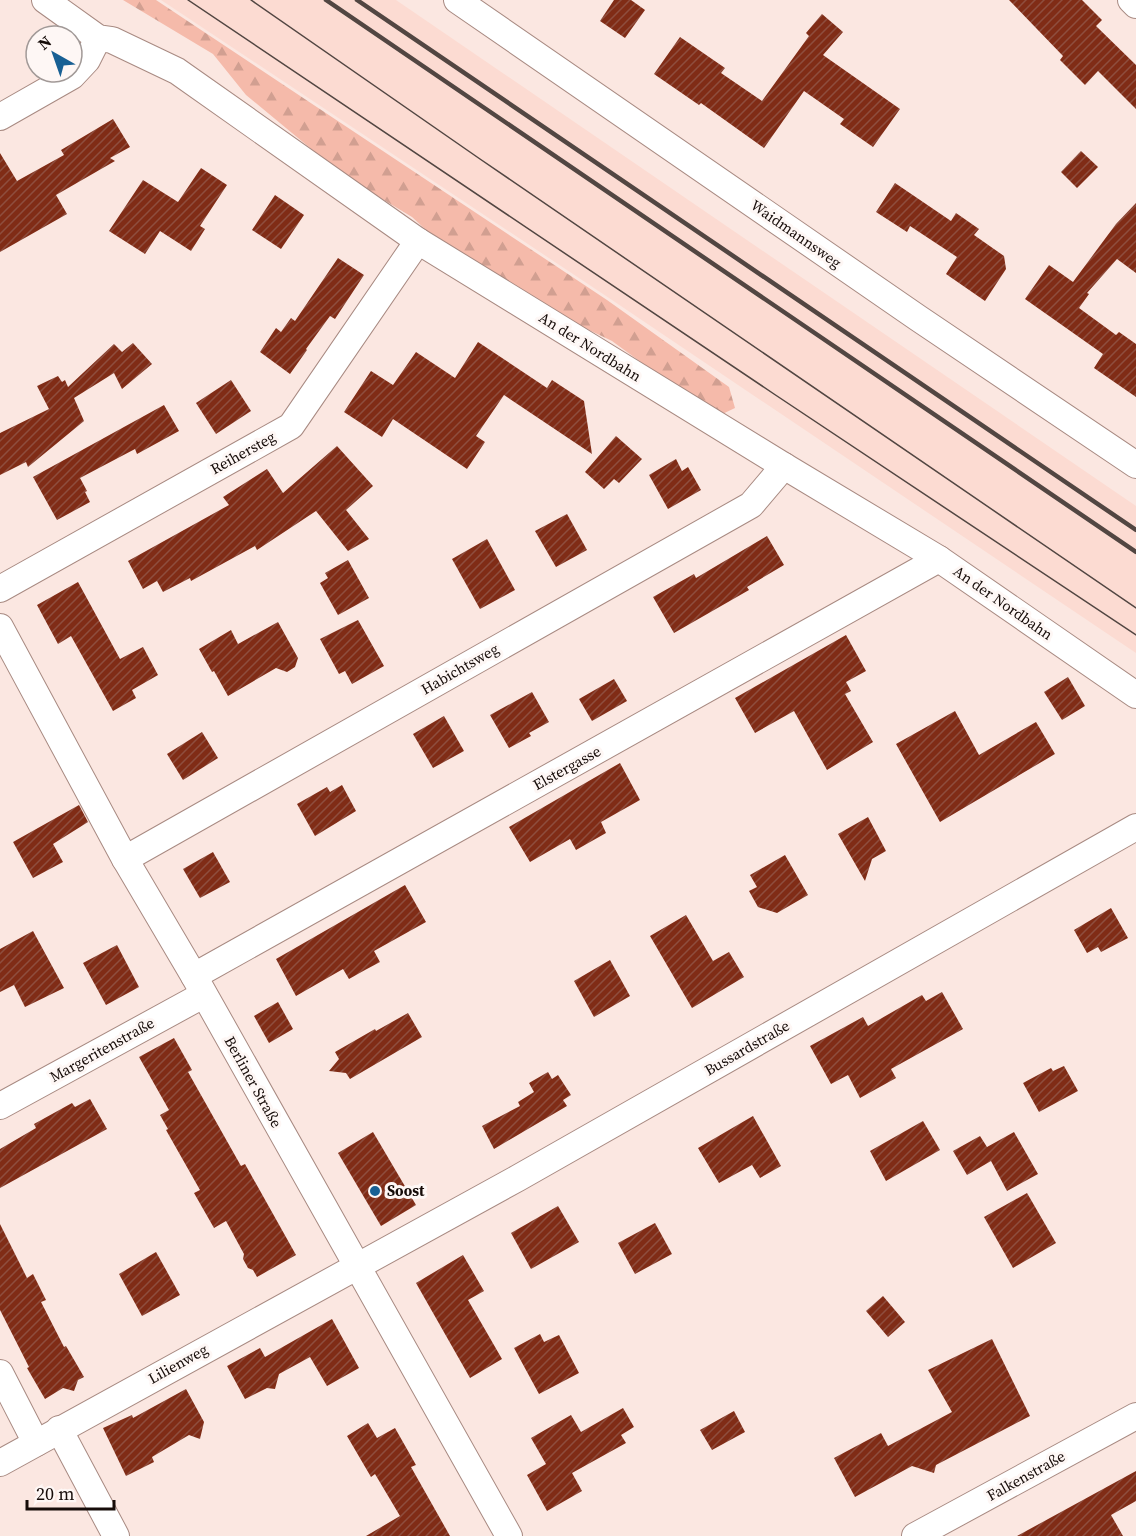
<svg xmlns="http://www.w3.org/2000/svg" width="1136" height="1536" font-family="'Source Serif 4',serif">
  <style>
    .built { fill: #fcdbd2 }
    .forest { fill: url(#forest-firs) }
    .building { fill: url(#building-hatch) }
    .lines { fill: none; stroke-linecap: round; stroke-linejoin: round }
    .minor-casing { stroke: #a88a82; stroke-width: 28 }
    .minor { stroke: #fff; stroke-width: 26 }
    .tram { stroke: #524642; stroke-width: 1.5 }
    .rail { stroke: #524642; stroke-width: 4.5 }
    .poi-dot { fill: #186094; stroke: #fef7f5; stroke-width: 2 }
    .labels { text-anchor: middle; stroke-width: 6; stroke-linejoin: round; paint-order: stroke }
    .street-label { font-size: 15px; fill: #160c09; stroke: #fef7f5 }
    .poi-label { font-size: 15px; font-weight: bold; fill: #160c09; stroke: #fef7f5; text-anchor: start }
  </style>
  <defs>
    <pattern id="forest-firs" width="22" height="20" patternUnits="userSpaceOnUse" patternTransform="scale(1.5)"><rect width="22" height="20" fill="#f5baaa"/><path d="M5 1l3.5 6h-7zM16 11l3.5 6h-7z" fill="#d19f91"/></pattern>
    <pattern id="building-hatch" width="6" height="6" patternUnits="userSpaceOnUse" patternTransform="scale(1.5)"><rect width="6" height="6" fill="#802c16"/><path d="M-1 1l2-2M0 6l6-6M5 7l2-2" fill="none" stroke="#8e4e3e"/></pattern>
  </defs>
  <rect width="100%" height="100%" fill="#fbe7e1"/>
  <!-- built -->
  <path class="built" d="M161,0H396L1136,506V653L612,300Z"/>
  <!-- forest -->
  <path class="forest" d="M123,0H156L607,300L729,387L735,408L716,417L612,341L568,320L440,243L412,217L369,191L333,167L246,95L213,54Z"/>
  <!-- building -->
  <g class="building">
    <path d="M614,0H631L645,10L625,38L600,21Z"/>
    <path d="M1009,0H1082L1102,20L1096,26L1136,65V109L1098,71L1085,85L1060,60L1063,56Z"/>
    <path d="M822,14L843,32L823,55L900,109L873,147L840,124L844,119L804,91L764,148L701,103L699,105L654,74L680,37L725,68L721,73L762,101L809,36L806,33Z"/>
    <path d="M113,119L130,147L110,158L115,161L56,195L67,214L0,252V153L17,181L64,155L61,150Z"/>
    <path d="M1081,151L1098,167L1077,188L1061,172Z"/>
    <path d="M201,168L227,185L200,226L205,229L191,251L160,231L145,254L109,231L143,180L178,202Z"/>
    <path d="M895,183L951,221L956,213L979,229L974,235L1004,256L1006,269L985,301L946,274L957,257L910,226L907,232L876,212Z"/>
    <path d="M275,195L304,215L281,249L252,230Z"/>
    <path d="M1136,203V273L1117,259L1087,293L1089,294L1079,308L1116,335L1119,332L1136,344V397L1094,368L1103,354L1025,299L1049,265L1073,282L1116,224Z"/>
    <path d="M338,258L364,275L335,319L330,316L306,349L307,350L290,374L260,352L276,328L281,332L291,318L295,321Z"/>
    <path d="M478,342L547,388L552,380L584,401L592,454L504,395L476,436L485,442L467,469L393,419L382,437L344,412L371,371L393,385L416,352L455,378Z"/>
    <path d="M133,343L152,364L122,389L114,373L74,398L84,421L28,467L26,462L0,475V433L49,409L37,386L58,376L62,382L65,380L68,387L114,344L122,352Z"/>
    <path d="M231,380L251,411L216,434L196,403Z"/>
    <path d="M164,405L179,431L137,454L135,449L80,478L87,491L85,492L90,502L57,520L33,477Z"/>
    <path d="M616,436L642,459L619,483L614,479L604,489L585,472Z"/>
    <path d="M337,446L373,486L346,510L369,539L348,551L316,511L257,550L255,546L191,581L190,578L163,592L157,581L143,589L128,561L229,505L223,497L267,469L283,493Z"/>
    <path d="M676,459L682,471L688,467L701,490L668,509L649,475Z"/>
    <path d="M567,514L587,550L556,567L535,531Z"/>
    <path d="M767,536L784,565L747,587L749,590L674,633L653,597L694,574L696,578Z"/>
    <path d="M487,539L515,590L480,609L452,559Z"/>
    <path d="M348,560L369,598L338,615L320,583L328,578L325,573Z"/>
    <path d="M78,582L120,659L143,647L158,675L132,690L136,698L113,711L71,636L58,644L37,605Z"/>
    <path d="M358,620L384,666L352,684L345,671L339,674L320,639Z"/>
    <path d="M278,622L298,658L295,667L287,672L276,668L228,696L214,671L212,672L199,649L231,630L238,644Z"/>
    <path d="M846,635L866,671L846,682L851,691L845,694L873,742L827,770L794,711L755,733L735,698Z"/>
    <path d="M1068,677L1085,706L1062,720L1044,692Z"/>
    <path d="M614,679L627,701L592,721L579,699Z"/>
    <path d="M532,692L549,722L529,733L531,736L509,748L490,715Z"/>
    <path d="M955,711L979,755L1036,722L1055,754L940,822L896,744Z"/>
    <path d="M444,716L464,751L433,768L413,734Z"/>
    <path d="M202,732L218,758L183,780L167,754Z"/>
    <path d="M620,763L640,800L601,822L606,833L576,850L570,839L530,862L509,827Z"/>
    <path d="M342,785L356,811L315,836L297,804L327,787L330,792Z"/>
    <path d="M79,805L88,822L53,844L63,862L33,878L13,842Z"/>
    <path d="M868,817L886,851L872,859L865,881L838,834Z"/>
    <path d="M213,852L230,882L200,898L183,869Z"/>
    <path d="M785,855L808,895L777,913L758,907L749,891L757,887L750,875Z"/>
    <path d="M405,885L426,922L374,951L380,962L365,970L349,979L343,969L296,996L276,959Z"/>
    <path d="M1111,908L1128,938L1101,952L1098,947L1087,953L1074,930Z"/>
    <path d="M686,915L713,961L729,952L744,977L692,1008L650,936Z"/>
    <path d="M33,931L64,988L25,1007L14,985L0,992V949Z"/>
    <path d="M117,945L139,987L106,1005L83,963Z"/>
    <path d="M610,960L630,996L594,1017L574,981Z"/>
    <path d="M942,992L963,1029L891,1069L896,1078L860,1098L848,1075L831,1084L810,1046L863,1017L868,1026L922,995L926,1001Z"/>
    <path d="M278,1002L293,1029L269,1043L254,1016Z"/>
    <path d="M408,1013L422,1037L350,1079L346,1073L329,1071L339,1059L335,1052L375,1029L376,1031Z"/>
    <path d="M174,1038L192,1070L188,1072L241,1166L245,1164L296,1255L257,1277L253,1270L248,1268L243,1259L244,1254L226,1221L214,1228L194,1193L200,1190L166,1130L168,1129L160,1115L169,1110L139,1057Z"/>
    <path d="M1064,1066L1078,1091L1039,1112L1023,1083L1051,1068L1053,1071Z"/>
    <path d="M548,1072L552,1079L558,1075L571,1095L563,1100L567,1106L494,1149L482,1126L520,1106L518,1102L534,1092L529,1083Z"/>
    <path d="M90,1099L107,1129L0,1188V1149L36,1128L34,1124L72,1103L75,1107Z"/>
    <path d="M753,1116L781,1166L760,1178L752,1165L719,1183L698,1148Z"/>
    <path d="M923,1121L940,1150L886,1181L870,1151Z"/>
    <path d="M373,1132L416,1205L381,1226L338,1153Z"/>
    <path d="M1014,1132L1038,1174L1007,1191L991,1161L967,1175L953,1151L980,1136L987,1147Z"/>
    <path d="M1027,1193L1056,1243L1013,1268L984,1217Z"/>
    <path d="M558,1206L579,1242L531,1269L511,1233Z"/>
    <path d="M655,1223L672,1254L635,1274L618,1243Z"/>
    <path d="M0,1224L27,1278L33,1274L46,1300L41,1302L64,1347L66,1346L84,1377L78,1380L74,1391L63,1388L45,1399L27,1368L29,1367L0,1310Z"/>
    <path d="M156,1252L180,1295L142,1316L119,1274Z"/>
    <path d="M463,1255L484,1291L468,1300L502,1359L470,1378L416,1283Z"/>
    <path d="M883,1296L905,1322L888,1337L866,1311Z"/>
    <path d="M332,1319L359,1368L327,1386L310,1357L279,1374L275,1389L267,1388L245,1399L227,1366L260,1348L265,1357Z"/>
    <path d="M540,1334L544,1342L559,1335L579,1373L539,1394L514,1348Z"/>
    <path d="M992,1339L1030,1416L936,1465L934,1473L912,1466L855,1497L834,1458L881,1433L888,1446L952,1412L928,1370Z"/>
    <path d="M186,1389L204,1422L200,1439L189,1435L152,1457L154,1462L126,1476L103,1428L132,1415L133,1418Z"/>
    <path d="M623,1408L634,1427L621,1435L626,1443L572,1473L582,1491L547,1511L527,1475L546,1464L531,1438L571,1415L581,1432Z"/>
    <path d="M734,1411L745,1432L712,1450L700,1430Z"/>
    <path d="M368,1423L377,1438L395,1428L416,1465L411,1467L450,1536H366L400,1516L375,1474L371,1477L347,1436Z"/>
    <path d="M1136,1471V1501L1111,1515L1123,1536H1017Z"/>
  </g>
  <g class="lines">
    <!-- minor casing -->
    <g class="minor-casing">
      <g id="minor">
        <path d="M45,0L98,38L112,40L177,71L418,241L784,466L939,559L1136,695"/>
        <path d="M457,0L918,318L1136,465"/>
        <path d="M1131,0L1136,5"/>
        <path d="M0,117L72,76L87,60L98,38"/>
        <path d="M0,589L291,426L418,241"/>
        <path d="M0,627L125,859L194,976L509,1536"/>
        <path d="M125,859L751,505L784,466"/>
        <path d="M194,976L939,559"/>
        <path d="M0,1106L203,995"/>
        <path d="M0,1373L36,1443"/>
        <path d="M59,1429L116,1536"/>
        <path d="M0,1463L518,1178L1136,827"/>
        <path d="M915,1536L1136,1416"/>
      </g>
    </g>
    <!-- minor -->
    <use href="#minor" class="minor"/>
    <!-- tram -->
    <g class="tram">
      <path d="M188,0L774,394L1136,635"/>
      <path d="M251,0L480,159L1136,608"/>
    </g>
    <!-- rail -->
    <g class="rail">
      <path d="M326,0L1136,552"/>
      <path d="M357,0L1136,530"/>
    </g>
  </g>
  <!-- markers -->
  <circle class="poi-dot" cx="375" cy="1191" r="6"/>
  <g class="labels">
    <!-- street labels -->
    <g class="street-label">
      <text transform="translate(796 234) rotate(35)" y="5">Waidmannsweg</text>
      <text transform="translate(590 347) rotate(32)" y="5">An der Nordbahn</text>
      <text transform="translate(243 453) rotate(-29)" y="5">Reihersteg</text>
      <text transform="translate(1003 603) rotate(35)" y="5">An der Nordbahn</text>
      <text transform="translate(460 669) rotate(-30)" y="5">Habichtsweg</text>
      <text transform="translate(567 768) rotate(-29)" y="5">Elstergasse</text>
      <text transform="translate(747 1048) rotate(-30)" y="5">Bussardstraße</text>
      <text transform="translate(102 1050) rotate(-29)" y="5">Margeritenstraße</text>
      <text transform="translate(253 1082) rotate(61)" y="5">Berliner Straße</text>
      <text transform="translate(178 1364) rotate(-29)" y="5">Lilienweg</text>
      <text transform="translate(1026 1476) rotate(-29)" y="5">Falkenstraße</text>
    </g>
    <!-- poi labels -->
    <g class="poi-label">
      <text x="387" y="1196">Soost</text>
    </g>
  </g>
  <!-- north arrow -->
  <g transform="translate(54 54) rotate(320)"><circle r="28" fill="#fef7f5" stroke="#a19997" stroke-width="1.5"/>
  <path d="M0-4.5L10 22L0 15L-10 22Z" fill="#186094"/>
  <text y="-9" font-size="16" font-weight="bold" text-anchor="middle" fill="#160c09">N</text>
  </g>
  <!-- scale -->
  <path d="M27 1500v9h87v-9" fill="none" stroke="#160c09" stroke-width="3"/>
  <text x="36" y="1500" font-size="18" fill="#160c09" stroke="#fef7f5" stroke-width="4.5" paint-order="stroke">20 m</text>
</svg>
